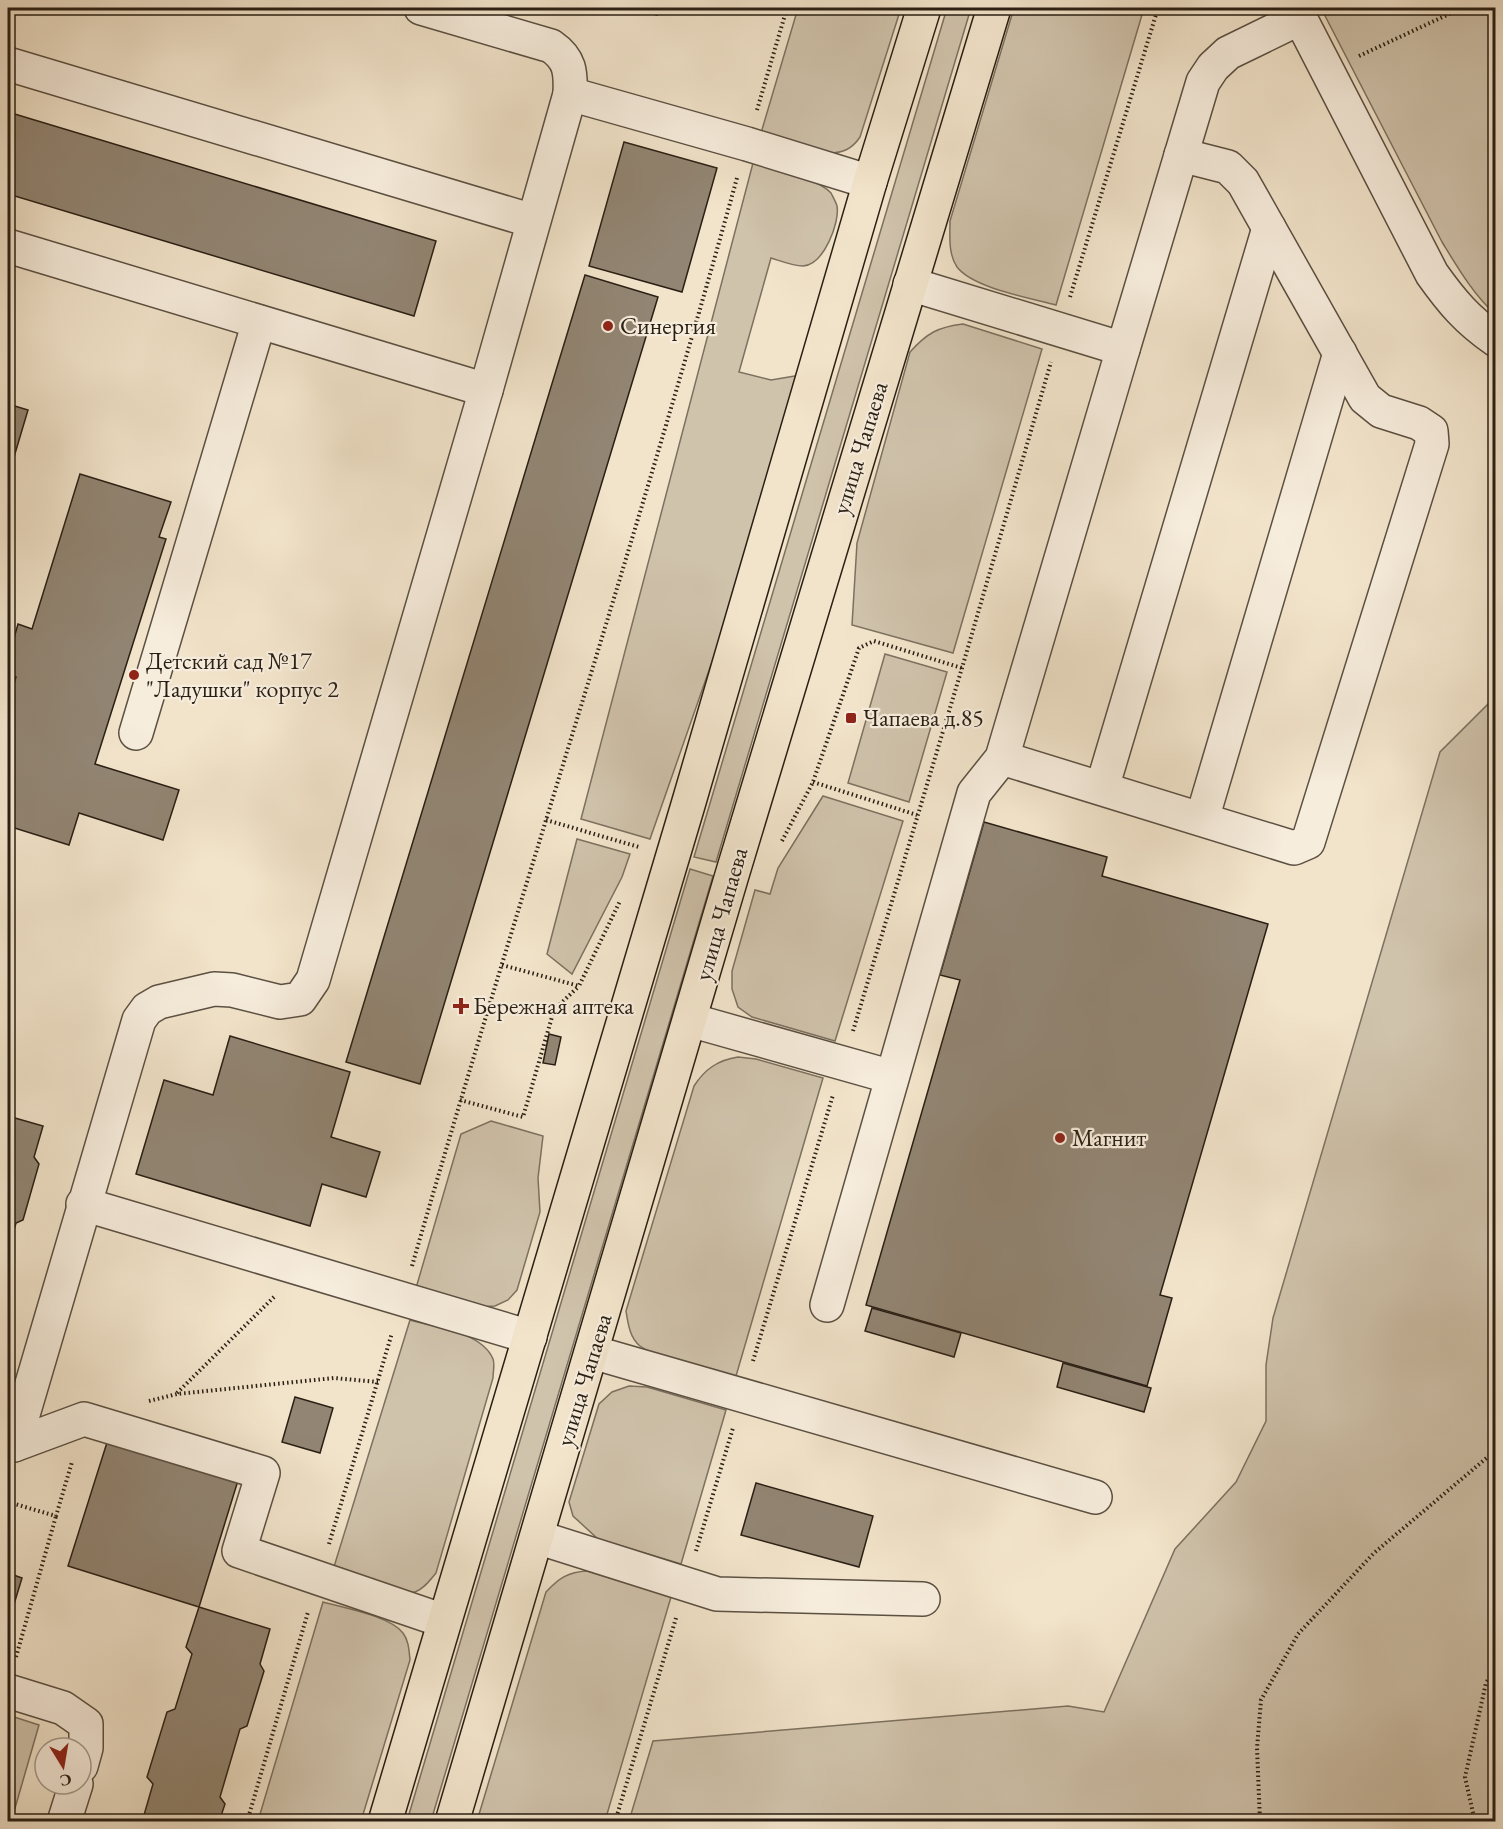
<svg xmlns="http://www.w3.org/2000/svg" width="1503" height="1829" font-family="'EB Garamond',serif">
  <style>
    .green { fill: #d0c3ac; stroke: #7c7160; stroke-width: 1.5 }
    .building { fill: #928573; stroke: #291f14; stroke-width: 1.5 }
    .lines { fill: none; stroke-linecap: round; stroke-linejoin: round }
    .minor-casing { stroke: #5b5042; stroke-width: 36 }
    .major-casing { stroke: #291f14; stroke-width: 36 }
    .path { stroke: #291f14; stroke-width: 4; stroke-dasharray: 1.5 3; stroke-linecap: butt }
    .minor { stroke: #f7eddd; stroke-width: 33 }
    .major { stroke: #f2e4cb; stroke-width: 33 }
    .poi-dot { fill: #8f2418; stroke: #f7eddd; stroke-width: 2 }
    .labels { text-anchor: middle; stroke-width: 4.5; stroke-linejoin: round; paint-order: stroke }
    .poi-label { font-size: 24px; fill: #291f14; stroke: #f7eddd; text-anchor: start }
    .street-label { font-size: 24px; fill: #291f14; stroke: #f7eddd }
  </style>
  <rect width="100%" height="100%" fill="#f2e4cb"/>
  <filter id="stains"><feTurbulence type="fractalNoise" baseFrequency=".00333" numOctaves="4"/><feColorMatrix values="0 0 0 0 .2 0 0 0 0 .09 0 0 0 0 .02 0 0 0 .5 -.17"/></filter>
  <radialGradient id="worn" r=".72"><stop offset=".6" stop-color="#630" stop-opacity="0"/><stop offset="1" stop-color="#630" stop-opacity=".3"/></radialGradient>
  <!-- green -->
  <g class="green">
    <path d="M798,8H901L860,137C852,149 843,153 829,153L761,133Z"/>
    <path d="M947,8H971L716,862L694,857Z"/>
    <path d="M1014,8H1144L1056,305C1030,298 973,288 957,267C948,254 950,235 950,221Z"/>
    <path d="M1321,8H1495V314C1473,294 1458,268 1442,242Z"/>
    <path d="M753,163C773,169 818,178 831,193C833,197 836,202 837,206C840,222 824,265 803,266C793,266 781,261 771,258L739,372L771,380L813,373L650,839L581,819Z"/>
    <path d="M963,324L1042,349L953,653L852,625L857,543L910,352C927,333 938,327 963,324Z"/>
    <path d="M885,654L947,672L909,802L848,783Z"/>
    <path d="M1495,683V1821H629L653,1741L1068,1706L1104,1712L1175,1549L1236,1482L1266,1421V1365L1273,1318L1440,752L1490,702Z"/>
    <path d="M823,796L903,821L835,1041L752,1017L738,1007L732,989V971L755,890L770,894L778,868Z"/>
    <path d="M577,839L630,854L622,877L572,974L547,954Z"/>
    <path d="M690,869L713,876L431,1821H407Z"/>
    <path d="M738,1057L756,1059L823,1078L736,1376C714,1370 656,1358 640,1346C630,1338 628,1324 626,1311L694,1086C705,1069 718,1060 738,1057Z"/>
    <path d="M491,1121L543,1136L538,1178L540,1212L517,1290L508,1300L495,1306L478,1307L416,1288L461,1134Z"/>
    <path d="M410,1320C435,1327 482,1332 493,1359C495,1364 493,1372 493,1378L436,1573C430,1580 424,1589 415,1592C404,1596 348,1575 333,1570Z"/>
    <path d="M629,1386L647,1387L726,1410L681,1564L598,1539L573,1516L569,1502L599,1404L612,1392Z"/>
    <path d="M587,1571L671,1597L605,1821H477L546,1592C559,1578 568,1572 587,1571Z"/>
    <path d="M323,1602C344,1608 390,1616 403,1633C409,1641 409,1651 410,1660L361,1821H258Z"/>
    <path d="M8,1715L39,1725L11,1822L8,1821Z"/>
  </g>
  <!-- building -->
  <g class="building">
    <path d="M630,8H659L657,15Z"/>
    <path d="M8,112L436,241L414,316L8,194Z"/>
    <path d="M624,142L717,168L682,292L589,266Z"/>
    <path d="M585,275L658,297L420,1084L346,1062Z"/>
    <path d="M8,404L28,410L14,457L8,455Z"/>
    <path d="M80,474L171,502L159,537L166,539L95,764L179,790L163,840L79,813L69,845L8,826V704L16,677L8,674V659L18,624L32,629Z"/>
    <path d="M984,822L1107,857L1102,876L1268,924L1160,1295L1172,1298L1147,1386L866,1305L960,980L940,975Z"/>
    <path d="M549,1034L561,1037L555,1065L543,1063Z"/>
    <path d="M230,1036L350,1072L331,1137L380,1152L366,1197L322,1184L310,1226L136,1174L164,1080L213,1095Z"/>
    <path d="M8,1116L43,1126L34,1157L39,1164L23,1220L16,1223L8,1251Z"/>
    <path d="M872,1308L961,1333L954,1357L865,1331Z"/>
    <path d="M1063,1363L1151,1388L1144,1412L1057,1387Z"/>
    <path d="M295,1397L333,1408L320,1453L282,1442Z"/>
    <path d="M110,1433L240,1474L199,1607L68,1566Z"/>
    <path d="M756,1483L873,1516L859,1567L741,1535Z"/>
    <path d="M8,1573L22,1578L8,1624Z"/>
    <path d="M199,1607L270,1629L260,1664L264,1671L247,1726L240,1729L220,1797L225,1804L219,1822H142L153,1784L147,1777L167,1712L175,1709L192,1654L186,1647Z"/>
  </g>
  <g class="lines">
    <!-- minor casing -->
    <g class="minor-casing">
      <g id="minor">
        <path d="M421,8L551,46C570,59 571,72 570,94"/>
        <path d="M1295,8L1432,274C1452,302 1467,320 1496,340"/>
        <path d="M8,64L533,221"/>
        <path d="M8,246L486,390"/>
        <path d="M910,284L1123,349L1203,82L1213,67L1228,53L1300,18"/>
        <path d="M136,733L259,322"/>
        <path d="M1002,758L1294,848L1308,842L1432,444L1431,431L1419,423L1381,411L1365,398L1243,182L1228,167L1181,155"/>
        <path d="M1102,788L1269,228"/>
        <path d="M1202,819L1340,353"/>
        <path d="M690,1020L892,1077"/>
        <path d="M83,1204L530,1337"/>
        <path d="M827,1305L974,793L1002,758L1123,349"/>
        <path d="M592,1352L1095,1497"/>
        <path d="M8,1443L14,1445L139,1020L147,1009L159,1002L214,989L232,990L280,1002L300,999L313,980L486,390L570,94L747,144L870,182"/>
        <path d="M14,1445L84,1419L263,1473L239,1551L444,1621"/>
        <path d="M537,1537L717,1594L923,1599"/>
        <path d="M8,1691L63,1708L86,1724V1748L81,1766"/>
        <path d="M64,1822L76,1784"/>
      </g>
    </g>
    <!-- major casing -->
    <g class="major-casing">
      <g id="major">
        <path d="M385,1822L688,805L870,182L924,8"/>
        <path d="M452,1822L732,875L994,8"/>
      </g>
    </g>
    <!-- path -->
    <g class="path">
      <path d="M1359,56L1462,8"/>
      <path d="M757,110L787,8"/>
      <path d="M1070,297L1158,8"/>
      <path d="M813,782L917,815"/>
      <path d="M546,820L639,847"/>
      <path d="M782,841L813,782L859,648L874,641L962,668"/>
      <path d="M502,965L579,986L620,901"/>
      <path d="M853,1031L962,668L1051,362"/>
      <path d="M460,1100L523,1117L554,1010L579,986"/>
      <path d="M412,1266C517,902 636,543 737,178"/>
      <path d="M753,1361L833,1095"/>
      <path d="M177,1393L274,1297"/>
      <path d="M149,1401L177,1394L334,1378L378,1382"/>
      <path d="M8,1502L56,1516L72,1462"/>
      <path d="M329,1544L392,1333"/>
      <path d="M696,1551L733,1428"/>
      <path d="M16,1657L56,1516"/>
      <path d="M247,1822L308,1612"/>
      <path d="M615,1822L676,1618"/>
      <path d="M1260,1822L1257,1748L1261,1700L1298,1634L1374,1553L1496,1450"/>
      <path d="M1475,1822L1465,1777L1486,1683L1496,1667"/>
    </g>
    <!-- minor -->
    <use href="#minor" class="minor"/>
    <!-- major -->
    <use href="#major" class="major"/>
  </g>
  <!-- markers -->
  <g class="poi-dot">
    <circle cx="608" cy="326" r="6"/>
    <circle cx="134" cy="675" r="6"/>
    <rect x="845" y="712" width="12" height="12" rx="3"/>
    <path d="M458 997h6v6h6v6h-6v6h-6v-6h-6v-6h6z"/>
    <circle cx="1060" cy="1138" r="6"/>
  </g>
  <g class="labels">
    <!-- poi labels -->
    <g class="poi-label">
      <text x="620" y="334">Синергия</text>
      <text x="146" y="669">Детский сад №17<tspan x="146" dy="28">"Ладушки" корпус 2</tspan></text>
      <text x="863" y="726">Чапаева д.85</text>
      <text x="473" y="1014">Бережная аптека</text>
      <text x="1072" y="1146">Магнит</text>
    </g>
    <!-- street labels -->
    <g class="street-label">
      <text transform="translate(860 448) rotate(-73)" y="8">улица Чапаева</text>
      <text transform="translate(721 914) rotate(-74)" y="8">улица Чапаева</text>
      <text transform="translate(584 1380) rotate(-73)" y="8">улица Чапаева</text>
    </g>
  </g>
  <!-- margin -->
  <rect width="1503" height="1829" fill="none" stroke="#f2e4cb" stroke-width="30"/>
  <rect x="9" y="9" width="1485" height="1811" fill="none" stroke="#291f14" stroke-width="3"/>
  <rect x="15" y="15" width="1473" height="1799" fill="none" stroke="#291f14" stroke-width="1.5"/>
  <!-- north arrow -->
  <g transform="translate(63 1766) rotate(169)"><circle r="28" fill="#f7eddd" stroke="#a59b8d" stroke-width="1.5"/>
  <path d="M0-4.5L10 22L0 15L-10 22Z" fill="#8f2418"/>
  <text y="-9" font-size="16" font-weight="bold" text-anchor="middle" fill="#291f14">С</text>
  </g>
  <rect width="100%" height="100%" filter="url(#stains)"/>
  <rect width="100%" height="100%" fill="url(#worn)"/>
</svg>
